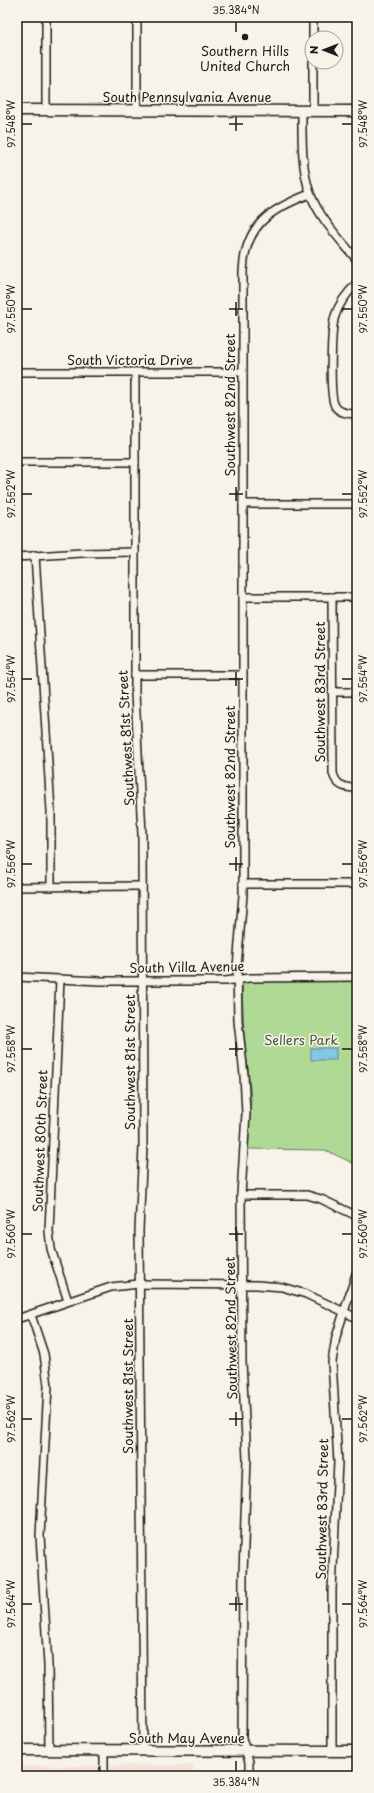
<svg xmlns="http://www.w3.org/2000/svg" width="374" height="1793" font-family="'Playpen Sans',sans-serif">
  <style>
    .built { fill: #f6e2d8 }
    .green { fill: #b0d996; stroke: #667a59 }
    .water { fill: #86c7e7; stroke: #5c8396 }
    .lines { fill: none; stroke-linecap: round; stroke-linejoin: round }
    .street-casing { stroke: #1c1c1c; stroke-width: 10 }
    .secondary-casing { stroke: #1c1c1c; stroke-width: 13 }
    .street { stroke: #f7f3e8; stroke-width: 7 }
    .secondary { stroke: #f7f3e8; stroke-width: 10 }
    .ticks { fill: none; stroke: #1c1c1c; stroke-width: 1.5 }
    .poi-dot { fill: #1c1c1c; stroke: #f7f3e8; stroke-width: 1.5 }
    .labels { text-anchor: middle; stroke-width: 3; stroke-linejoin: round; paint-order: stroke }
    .poi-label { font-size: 13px; fill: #1c1c1c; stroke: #f7f3e8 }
    .street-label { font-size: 13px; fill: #1c1c1c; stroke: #f7f3e8 }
    .park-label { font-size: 13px; fill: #485541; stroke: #f7f3e8 }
    .neatline { fill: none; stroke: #1c1c1c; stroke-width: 1.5 }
    .ticks-label { font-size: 10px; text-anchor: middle; fill: #1c1c1c }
  </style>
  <rect width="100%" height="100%" fill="#f7f3e8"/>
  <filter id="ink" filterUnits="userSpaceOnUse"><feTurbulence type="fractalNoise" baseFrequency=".025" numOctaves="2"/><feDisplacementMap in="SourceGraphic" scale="8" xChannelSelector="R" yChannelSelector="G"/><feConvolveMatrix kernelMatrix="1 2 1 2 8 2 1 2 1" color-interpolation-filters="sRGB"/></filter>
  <g filter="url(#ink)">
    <!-- built -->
    <path class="built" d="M193,1765V1776H17V1766Z"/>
    <!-- green -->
    <path class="green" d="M250,981H357V1165L325,1150L248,1149L251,1098L244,1033L242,988L244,983Z"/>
    <!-- water -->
    <rect class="water" x="311" y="1048" width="25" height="12"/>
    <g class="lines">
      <!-- street casing -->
      <g class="street-casing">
        <g id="street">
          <path d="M46,17V110"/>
          <path d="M313,38V17"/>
          <path d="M137,110V17"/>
          <path d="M302,111C302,137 301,167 310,193C319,218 340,239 357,260"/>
          <path d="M313,111V62"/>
          <path d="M357,283C347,293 339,303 335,316C331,328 329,397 335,406C339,413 349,414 357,414"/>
          <path d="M17,372H243"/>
          <path d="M135,372V693L142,834L143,1147L139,1230L143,1751"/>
          <path d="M17,462H135"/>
          <path d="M243,504H357"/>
          <path d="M35,555L51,811V887"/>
          <path d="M17,557L82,553L135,552"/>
          <path d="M243,597H357"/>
          <path d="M332,597L333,773C336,786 345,788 357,788"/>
          <path d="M135,675H242"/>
          <path d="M332,692H357"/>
          <path d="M243,884H357"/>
          <path d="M17,887L142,886"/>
          <path d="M17,977L100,981H225L249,978L357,977"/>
          <path d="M60,979L49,1231L51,1249L68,1301"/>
          <path d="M241,1195H307L321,1199L357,1216"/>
          <path d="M31,1315L44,1354L48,1386L40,1536L48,1665L49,1751"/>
          <path d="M17,1319L111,1287L139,1284L257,1285L282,1287L306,1294L357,1318"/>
          <path d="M332,1751V1590L338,1462L332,1362L336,1337L357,1271"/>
          <path d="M104,1776V1751"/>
          <path d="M249,1776V1762L242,1738L243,1574L247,1459L242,1362L241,1195L246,1113L244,1075L238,1021L237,967L243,895V271C245,225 270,209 310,194"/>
        </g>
      </g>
      <!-- secondary casing -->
      <g class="secondary-casing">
        <g id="secondary">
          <path d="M17,110L357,111"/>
          <path d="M17,1750L357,1751"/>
        </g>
      </g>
      <!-- street -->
      <use href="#street" class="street"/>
      <!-- secondary -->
      <use href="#secondary" class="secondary"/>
    </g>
  </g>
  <!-- ticks -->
  <path class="ticks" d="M236,22V32M236,117V131M22,124H32M229,124H243M342,124H352M236,302V316M22,309H32M229,309H243M342,309H352M236,487V501M22,494H32M229,494H243M342,494H352M236,672V686M22,679H32M229,679H243M342,679H352M236,857V871M22,864H32M229,864H243M342,864H352M236,1042V1056M22,1049H32M229,1049H243M342,1049H352M236,1227V1241M22,1234H32M229,1234H243M342,1234H352M236,1412V1426M22,1419H32M229,1419H243M342,1419H352M236,1597V1611M22,1604H32M229,1604H243M342,1604H352M236,1761V1771"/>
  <!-- markers -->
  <circle class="poi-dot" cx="245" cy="37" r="4"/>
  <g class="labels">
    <!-- poi labels -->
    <g class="poi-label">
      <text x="245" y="56">Southern Hills<tspan x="245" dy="15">United Church</tspan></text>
    </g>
    <!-- street labels -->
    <g class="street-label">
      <text x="187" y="102">South Pennsylvania Avenue</text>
      <text x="130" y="365">South Victoria Drive</text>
      <text transform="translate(230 405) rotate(-90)" y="5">Southwest 82nd Street</text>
      <text transform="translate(320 692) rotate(-90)" y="5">Southwest 83rd Street</text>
      <text transform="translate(126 738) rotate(-93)" y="5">Southwest 81st Street</text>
      <text transform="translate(230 777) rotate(-90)" y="5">Southwest 82nd Street</text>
      <text transform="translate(187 967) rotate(-1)" y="5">South Villa Avenue</text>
      <text transform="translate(130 1062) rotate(-90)" y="5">Southwest 81st Street</text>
      <text transform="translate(40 1141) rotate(-88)" y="5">Southwest 80th Street</text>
      <text transform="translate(231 1328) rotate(-91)" y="5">Southwest 82nd Street</text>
      <text transform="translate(128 1386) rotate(-90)" y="5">Southwest 81st Street</text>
      <text transform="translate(322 1509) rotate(-89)" y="5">Southwest 83rd Street</text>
      <text x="187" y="1743">South May Avenue</text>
    </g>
    <!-- park labels -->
    <g class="park-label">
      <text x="301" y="1045">Sellers Park</text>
    </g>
  </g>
  <!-- margin -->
  <rect width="374" height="1793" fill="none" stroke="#f7f3e8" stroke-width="44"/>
  <!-- north arrow -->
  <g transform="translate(324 50) rotate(270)"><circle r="19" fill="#f7f3e8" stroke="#9f9d96"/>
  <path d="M0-3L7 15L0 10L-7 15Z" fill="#1c1c1c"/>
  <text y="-6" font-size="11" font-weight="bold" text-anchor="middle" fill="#1c1c1c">N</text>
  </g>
  <rect x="22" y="22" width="330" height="1749" class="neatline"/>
  <g class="ticks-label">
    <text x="236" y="14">35.384°N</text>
    <text transform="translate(363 124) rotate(-90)" y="4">97.548°W</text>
    <text transform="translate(11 124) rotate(-90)" y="4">97.548°W</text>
    <text transform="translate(363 309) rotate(-90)" y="4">97.550°W</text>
    <text transform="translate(11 309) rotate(-90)" y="4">97.550°W</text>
    <text transform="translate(363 494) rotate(-90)" y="4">97.552°W</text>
    <text transform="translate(11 494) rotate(-90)" y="4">97.552°W</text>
    <text transform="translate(11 679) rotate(-90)" y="4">97.554°W</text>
    <text transform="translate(363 679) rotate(-90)" y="4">97.554°W</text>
    <text transform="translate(11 864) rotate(-90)" y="4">97.556°W</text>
    <text transform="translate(363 864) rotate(-90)" y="4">97.556°W</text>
    <text transform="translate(363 1049) rotate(-90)" y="4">97.558°W</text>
    <text transform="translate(11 1049) rotate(-90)" y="4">97.558°W</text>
    <text transform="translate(11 1234) rotate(-90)" y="4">97.560°W</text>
    <text transform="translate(363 1234) rotate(-90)" y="4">97.560°W</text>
    <text transform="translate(11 1419) rotate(-90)" y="4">97.562°W</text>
    <text transform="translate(363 1419) rotate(-90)" y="4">97.562°W</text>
    <text transform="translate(11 1604) rotate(-90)" y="4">97.564°W</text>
    <text transform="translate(363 1604) rotate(-90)" y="4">97.564°W</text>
    <text x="236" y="1786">35.384°N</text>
  </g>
</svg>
